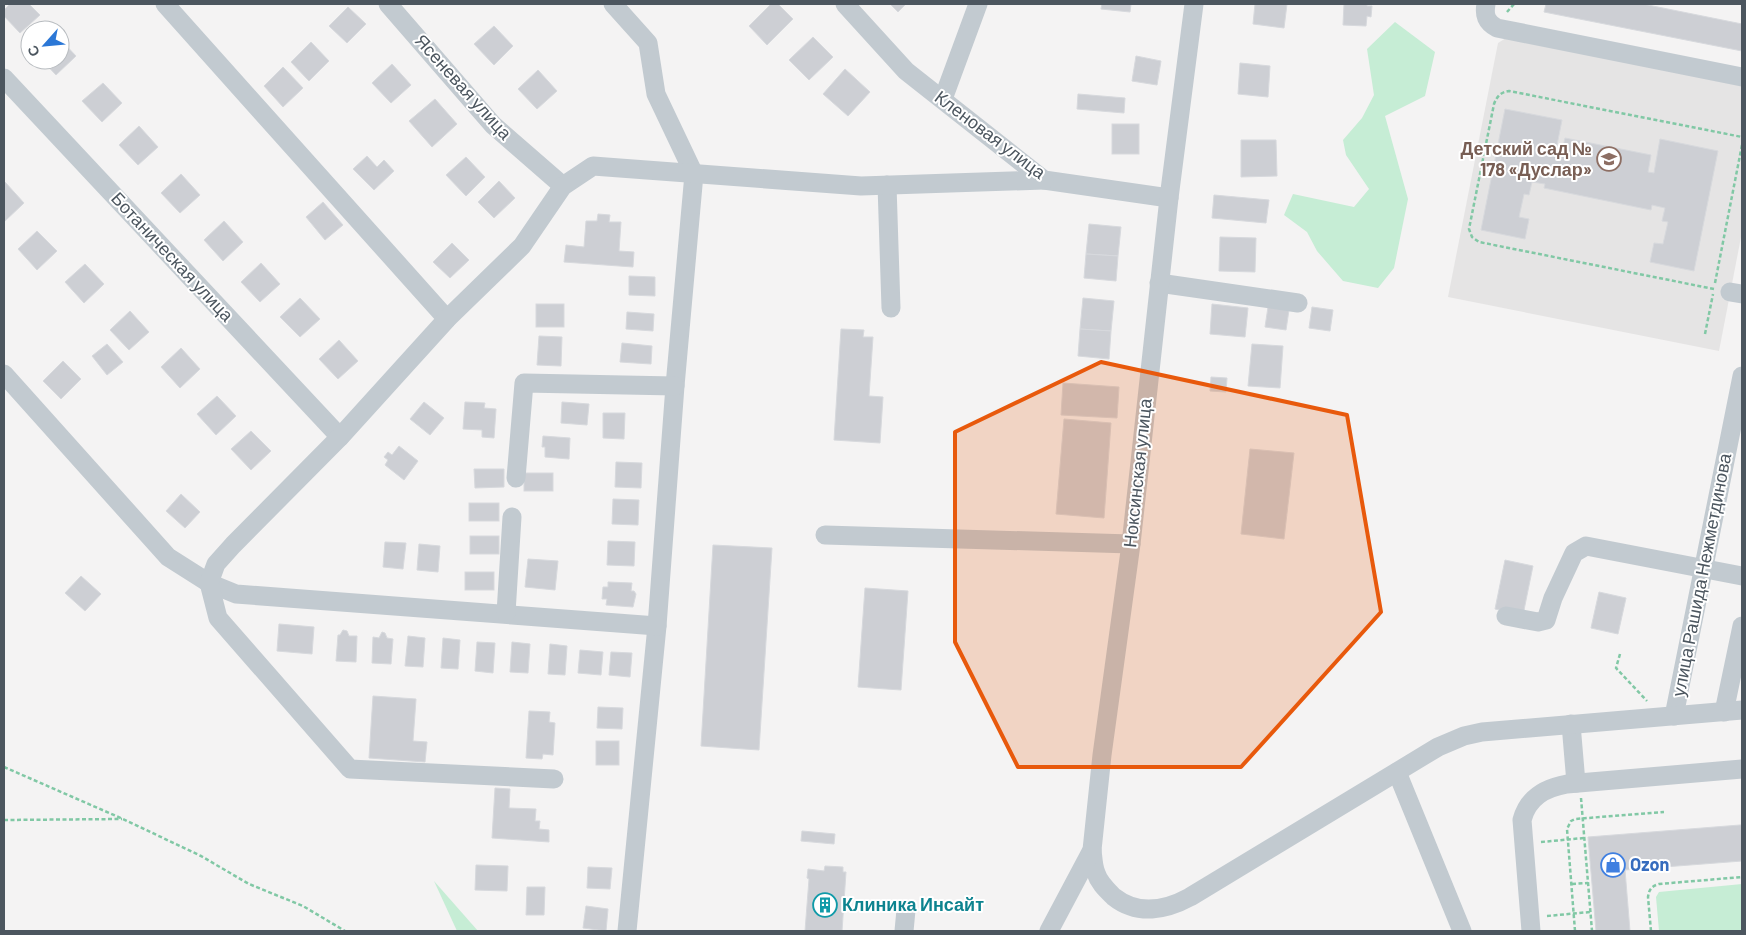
<svg xmlns="http://www.w3.org/2000/svg" width="1746" height="935" font-family="Barlow,sans-serif">
  <style>
    .education { fill: #e5e4e4 }
    .green { fill: #c6edd5 }
    .building { fill: #cdcfd4; stroke: #d7d9dd }
    .lines { fill: none; stroke-linecap: round; stroke-linejoin: round }
    .path { stroke: #81c8a5; stroke-width: 2.5; stroke-dasharray: 4 2.5; stroke-linecap: butt }
    .minor { stroke: #c2cad0; stroke-width: 19 }
    .marked { fill: #e8590c; fill-opacity: 0.2; stroke: #e8590c; stroke-width: 4; stroke-linejoin: round }
    .labels { text-anchor: middle; stroke-width: 4; stroke-linejoin: round; paint-order: stroke }
    .street-label { font-size: 18px; fill: #4c565f; stroke: #fff }
    .education-label { font-size: 18px; font-weight: bold; fill: #785e54; stroke: #fff; text-anchor: end }
    .shop-label { font-size: 18px; font-weight: bold; fill: #366cbe; stroke: #fff; text-anchor: start }
    .culture-label { font-size: 18px; font-weight: bold; fill: #0d838f; stroke: #fff; text-anchor: start }
  </style>
  <rect width="100%" height="100%" fill="#f4f3f3"/>
  <!-- education -->
  <path class="education" d="M1506,38L1742,86V232L1719,351L1448,297L1498,43Z"/>
  <!-- green -->
  <g class="green">
    <path d="M1395,22L1435,52L1425,96L1385,116L1408,199L1394,268L1378,288L1343,281L1317,251L1307,232L1284,215L1293,194L1354,207L1369,189L1346,155L1343,140L1362,118L1374,95L1367,49Z"/>
    <path d="M434,881L478,931H457Z"/>
    <path d="M1742,884V931H1659L1656,897L1659,892Z"/>
  </g>
  <!-- building -->
  <g class="building">
    <path d="M10,4H29L40,15L20,33L4,16V10Z"/>
    <path d="M771,4H778L793,19L767,45L749,26Z"/>
    <path d="M890,4H906L898,12Z"/>
    <path d="M1102,4H1131L1130,12L1101,9Z"/>
    <path d="M1255,4H1287L1284,28L1253,24Z"/>
    <path d="M1344,4H1367V6H1372L1371,17L1367,16L1366,26L1343,25Z"/>
    <path d="M1546,4H1643L1742,24V51L1544,12Z"/>
    <path d="M348,7L366,24L347,43L329,26Z"/>
    <path d="M494,26L513,46L494,65L474,44Z"/>
    <path d="M813,37L833,57L809,80L789,60Z"/>
    <path d="M60,39L76,56L56,75L42,60H60Z"/>
    <path d="M311,42L329,61L309,81L291,62Z"/>
    <path d="M1136,56L1161,61L1157,85L1132,81Z"/>
    <path d="M1240,63L1270,66L1268,97L1238,94Z"/>
    <path d="M392,64L411,85L391,103L372,83Z"/>
    <path d="M283,67L303,88L283,107L264,86Z"/>
    <path d="M845,69L870,92L848,116L823,94Z"/>
    <path d="M538,70L557,91L537,109L518,89Z"/>
    <path d="M103,83L122,103L102,122L82,101Z"/>
    <path d="M1078,94L1125,98L1124,113L1077,109Z"/>
    <path d="M435,99L457,124L432,147L409,121Z"/>
    <path d="M1505,109L1562,120L1555,155L1561,156L1565,138L1651,155L1648,172L1654,173L1660,139L1718,151L1694,271L1650,262L1654,243L1663,244L1668,222L1662,221L1665,208L1652,205L1651,210L1544,188L1545,184L1532,182L1529,195L1524,194L1519,217L1529,219L1525,239L1481,230Z"/>
    <rect x="1112" y="124" width="27" height="30"/>
    <path d="M139,126L158,147L138,165L119,145Z"/>
    <path d="M1241,140H1276L1277,176L1241,177Z"/>
    <path d="M367,156L377,167L384,160L394,171L374,190L353,169Z"/>
    <path d="M466,157L485,177L466,196L446,175Z"/>
    <path d="M181,174L200,195L180,213L161,193Z"/>
    <path d="M499,181L515,198L494,218L478,202Z"/>
    <path d="M5,182L24,203L4,222V183Z"/>
    <path d="M1214,195L1269,200L1266,223L1212,218Z"/>
    <path d="M323,202L343,225L325,240L306,217Z"/>
    <path d="M598,214L610,215L609,222H621L619,251L634,252L633,267L564,262L566,245L584,247L586,221H597Z"/>
    <path d="M224,221L243,242L223,261L204,240Z"/>
    <path d="M1089,224L1121,227L1118,256L1086,254Z"/>
    <path d="M37,231L57,251L37,270L18,249Z"/>
    <path d="M1220,237L1256,238L1255,272L1219,271Z"/>
    <path d="M452,243L469,260L450,278L433,262Z"/>
    <path d="M1086,254L1118,256L1116,281L1084,278Z"/>
    <path d="M261,263L280,284L260,302L241,282Z"/>
    <path d="M85,264L104,284L84,303L65,282Z"/>
    <path d="M629,276L655,277V296L629,295Z"/>
    <path d="M300,298L320,319L300,337L280,317Z"/>
    <path d="M1083,298L1114,301L1111,331L1080,329Z"/>
    <rect x="536" y="304" width="28" height="23"/>
    <path d="M1212,304L1248,308L1245,337L1210,334Z"/>
    <path d="M1268,307L1289,310L1286,330L1265,327Z"/>
    <path d="M1312,307L1333,310L1330,331L1309,328Z"/>
    <path d="M130,311L149,332L129,350L110,330Z"/>
    <path d="M627,312L654,314L653,331L626,329Z"/>
    <path d="M841,329L864,330L863,337H873L869,396L883,397L880,443L834,440Z"/>
    <path d="M1080,329L1111,331L1109,359L1078,356Z"/>
    <path d="M539,336L562,337L561,366L537,365Z"/>
    <path d="M339,340L358,361L338,379L319,359Z"/>
    <path d="M622,343L652,346L651,364L620,362Z"/>
    <path d="M107,344L123,362L107,375L92,356Z"/>
    <path d="M1252,344L1283,346L1280,388L1248,386Z"/>
    <path d="M181,348L200,369L180,388L161,367Z"/>
    <path d="M63,361L81,379L61,399L43,381Z"/>
    <path d="M1211,377L1227,378L1226,392L1210,391Z"/>
    <path d="M1063,383L1119,387L1117,418L1061,415Z"/>
    <path d="M217,396L236,416L216,435L197,414Z"/>
    <path d="M424,402L444,418L430,435L410,419Z"/>
    <path d="M465,402L485,403L484,408L496,409L494,438L482,437V430L463,429Z"/>
    <path d="M562,402L589,404L587,425L561,423Z"/>
    <path d="M603,413H625L624,439L603,438Z"/>
    <path d="M1064,419L1111,423L1104,518L1056,514Z"/>
    <path d="M251,431L271,451L251,470L231,449Z"/>
    <path d="M543,436L570,438L569,459L545,457V447H542Z"/>
    <path d="M399,446L418,461L404,480L385,465L388,460L384,457L388,452L392,455Z"/>
    <path d="M1250,449L1294,453L1284,539L1241,534Z"/>
    <path d="M616,462L642,463L641,488L615,487Z"/>
    <path d="M474,469H504V487L475,488Z"/>
    <rect x="524" y="473" width="29" height="18"/>
    <path d="M181,494L200,512L185,528L166,511Z"/>
    <path d="M613,499L639,500L638,525L612,524Z"/>
    <rect x="469" y="503" width="30" height="18"/>
    <rect x="470" y="536" width="29" height="18"/>
    <path d="M608,541L635,542L634,566L607,565Z"/>
    <path d="M385,542L406,543L403,569L383,567Z"/>
    <path d="M419,544L440,546L438,572L417,570Z"/>
    <path d="M713,545L772,548L759,750L701,746Z"/>
    <path d="M528,559L558,561L555,590L525,587Z"/>
    <path d="M1505,560L1533,566L1523,615L1495,609Z"/>
    <rect x="465" y="572" width="29" height="18"/>
    <path d="M81,576L101,594L85,611L65,593Z"/>
    <path d="M608,582L632,583L631,591H634L636,594L633,607L606,605L607,599H602L603,587H608Z"/>
    <path d="M865,588L908,591L901,690L858,687Z"/>
    <path d="M1599,592L1626,598L1618,634L1591,628Z"/>
    <path d="M279,624L314,627L312,654L277,651Z"/>
    <path d="M343,630L347,631L349,636H357L356,662L336,661L338,635H340Z"/>
    <path d="M382,632L385,633L387,638L393,639L391,664L372,663L373,637L379,638Z"/>
    <path d="M408,636L425,638L423,667L405,666Z"/>
    <path d="M443,638L460,640L458,669L441,668Z"/>
    <path d="M477,642L495,643L493,673L475,671Z"/>
    <path d="M512,642L530,644L528,673L510,672Z"/>
    <path d="M550,644L567,646L565,675L548,674Z"/>
    <path d="M580,650L603,652L601,675L578,673Z"/>
    <path d="M611,652L632,653L630,677L609,675Z"/>
    <path d="M373,696L416,699L413,741L427,742L425,762L369,758Z"/>
    <path d="M598,707L623,708L622,729L597,728Z"/>
    <path d="M529,711L550,712L549,722L555,723L553,755L543,754L542,759L526,758Z"/>
    <rect x="596" y="741" width="23" height="24"/>
    <path d="M495,788L510,789L509,808L536,809L535,821H540L539,829L549,830V842L492,838Z"/>
    <path d="M1740,825H1742V861L1625,870L1630,931H1596L1588,837Z"/>
    <path d="M802,831L835,834L834,844L801,841Z"/>
    <path d="M476,865L508,866L507,891L475,890Z"/>
    <path d="M825,866L843,867V872H846L842,931H805L809,879L807,878L808,869L824,871Z"/>
    <path d="M588,867L612,868L610,889L587,888Z"/>
    <path d="M527,887H545L544,915H526Z"/>
    <path d="M586,906L608,909L606,931L583,928Z"/>
  </g>
  <g class="lines">
    <!-- path -->
    <g class="path">
      <path d="M1507,12L1514,4"/>
      <path d="M1715,283L1742,145"/>
      <path d="M1714,289L1479,242L1472,237L1469,229L1494,104C1497,96 1501,92 1509,91L1742,137"/>
      <path d="M1705,334L1713,294"/>
      <path d="M1620,654L1616,668L1647,701"/>
      <path d="M4,767L123,819L201,856L249,884L303,906L345,931"/>
      <path d="M1581,798L1592,931"/>
      <path d="M4,820L122,819"/>
      <path d="M1541,842L1584,838"/>
      <path d="M1572,884L1588,883"/>
      <path d="M1547,916L1590,912"/>
      <path d="M1575,931L1567,829L1571,821L1575,819L1664,812"/>
      <path d="M1651,931L1648,897C1649,889 1652,886 1659,884L1742,877"/>
    </g>
    <!-- minor -->
    <g class="minor">
      <path d="M165,4L447,319"/>
      <path d="M388,4L493,125L563,186"/>
      <path d="M613,4L648,43L656,94L694,174L675,386L657,626L627,931"/>
      <path d="M845,4L906,71L1044,180L1169,198"/>
      <path d="M1486,4C1484,15 1486,22 1497,28L1742,77"/>
      <path d="M4,78L340,437"/>
      <path d="M943,99L978,4"/>
      <path d="M887,185L891,308"/>
      <path d="M1159,283L1298,303"/>
      <path d="M1730,292L1742,294"/>
      <path d="M4,374L168,557L209,583L236,594L657,626"/>
      <path d="M516,478L524,383L675,386"/>
      <path d="M825,535L1131,544"/>
      <path d="M506,613L512,517"/>
      <path d="M1506,616L1538,622L1546,620L1553,598L1574,553L1586,546L1742,576"/>
      <path d="M1724,712L1742,626"/>
      <path d="M1674,716L1742,376"/>
      <path d="M1571,724L1576,783"/>
      <path d="M1397,772L1462,931"/>
      <path d="M554,779L350,769L218,618L209,583L216,564L233,545L340,437L447,319L522,246L563,186L593,166L861,186L1044,180"/>
      <path d="M1092,850C1093,857 1093,866 1096,873C1099,883 1107,890 1114,897C1138,916 1166,910 1190,897L1438,747L1464,736L1482,732L1742,710"/>
      <path d="M904,931L906,910"/>
      <path d="M1049,931L1092,850L1102,755L1131,544L1169,198L1194,4"/>
      <path d="M1531,931L1522,820C1528,797 1545,788 1567,784L1742,769"/>
    </g>
  </g>
  <!-- marked area -->
  <path class="marked" d="M1101,362L1347,415L1381,612L1241,767H1018L955,642V432Z"/>
  <!-- icons -->
  <defs>
    <g id="school-ring" transform="scale(1.25)"><circle r="9.5" fill="#fff" stroke="#8d6e63" stroke-width="1.5"/><path d="M0-5L7-2L0 1L-7-2ZM-4 1L0 2.5L4 1V4Q0 6-4 4Z" fill="#8d6e63"/></g>
    <g id="shop-ring" transform="scale(1.25)"><circle r="9.5" fill="#fff" stroke="#3f7fe0" stroke-width="1.5"/><path d="M-5-2.5h2.3a2.7 3.5 0 0 1 5.4 0H5L5.5 6h-11ZM-1.5-2.5h3a1.5 2.3 0 0 0-3 0Z" fill="#3f7fe0"/></g>
    <g id="building-ring" transform="scale(1.25)"><circle r="9.5" fill="#fff" stroke="#0f9aa8" stroke-width="1.5"/><path d="M-4-6H4V6H1V3H-1V6H-4ZM-2.5-4.3h1.7v1.8h-1.7ZM.8-4.3h1.7v1.8H.8ZM-2.5-1h1.7V.8h-1.7ZM.8-1h1.7V.8H.8Z" fill="#0f9aa8"/></g>
  </defs>
  <g fill-rule="evenodd">
    <use href="#school-ring" x="1609" y="159"/>
    <use href="#shop-ring" x="1613" y="865"/>
    <use href="#building-ring" x="825" y="905"/>
  </g>
  <g class="labels">
    <!-- street labels -->
    <g class="street-label">
      <text transform="translate(463 87) rotate(48)" y="6">Ясеневая улица</text>
      <text transform="translate(990 135) rotate(37)" y="6">Кленовая улица</text>
      <text transform="translate(172 257) rotate(47)" y="6">Ботаническая улица</text>
      <text transform="translate(1138 473) rotate(-84)" y="6">Ноксинская улица</text>
      <text transform="translate(1702 575) rotate(-79)" y="6">улица Рашида Нежметдинова</text>
    </g>
    <!-- education labels -->
    <g class="education-label">
      <text x="1592" y="155">Детский сад №<tspan x="1592" dy="21">178 «Дуслар»</tspan></text>
    </g>
    <!-- shop labels -->
    <g class="shop-label">
      <text x="1630" y="871">Ozon</text>
    </g>
    <!-- culture labels -->
    <g class="culture-label">
      <text x="842" y="911">Клиника Инсайт</text>
    </g>
  </g>
  <!-- border -->
  <rect width="1746" height="935" fill="none" stroke="#4c565f" stroke-width="10"/>
  <!-- north arrow -->
  <g transform="translate(45 45) rotate(243)"><circle r="24" fill="#ffffff" stroke="#b7bbbf"/>
  <path d="M0-4L9 19L0 12L-9 19Z" fill="#2b77d6"/>
  <text y="-8" font-size="14" font-weight="bold" text-anchor="middle" fill="#4c565f">С</text>
  </g>
</svg>
